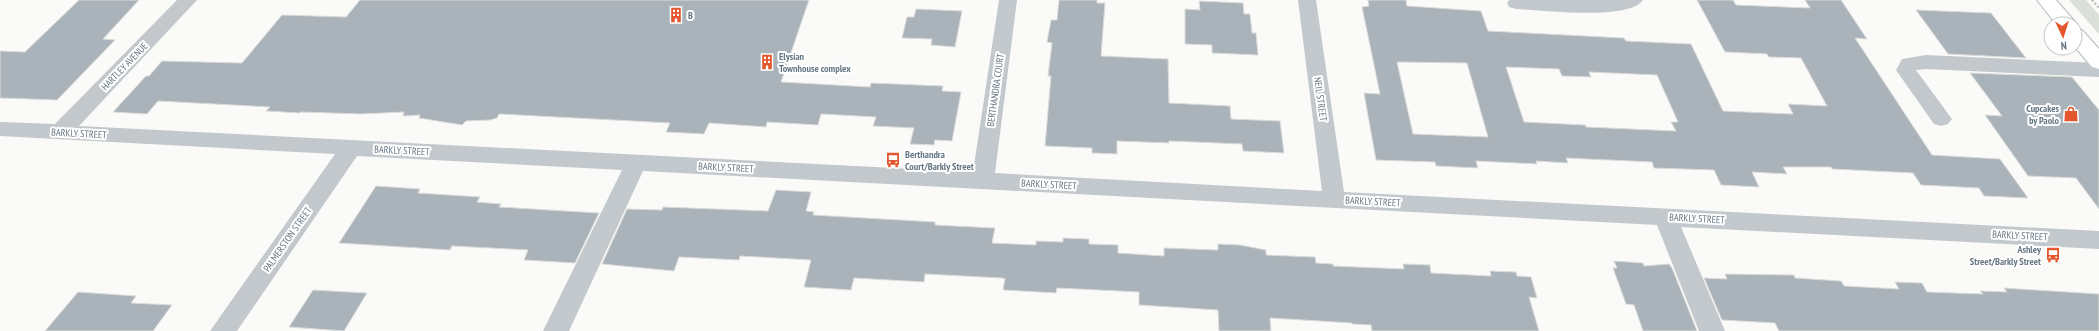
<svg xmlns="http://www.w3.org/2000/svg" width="2099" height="331" font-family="'PT Sans Narrow',sans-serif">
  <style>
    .green { fill: #dadfd7 }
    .building { fill: #aab3b9; stroke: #dcdcda; fill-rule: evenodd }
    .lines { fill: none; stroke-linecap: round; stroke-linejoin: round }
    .major-casing { stroke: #b5babe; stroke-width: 2 }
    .path { stroke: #bbbfc2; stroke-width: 2.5; stroke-dasharray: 2 2; stroke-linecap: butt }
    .minor { fill: #c3c8cc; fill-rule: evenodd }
    .major { fill: #fff; fill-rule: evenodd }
    .labels { text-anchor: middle; stroke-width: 4; stroke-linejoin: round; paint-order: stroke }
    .poi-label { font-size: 10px; font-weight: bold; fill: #657683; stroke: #fff; text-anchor: start }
    .street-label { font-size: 10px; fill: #657683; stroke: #fff }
  </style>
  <rect width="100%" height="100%" fill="#fafaf8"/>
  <!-- green -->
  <path class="green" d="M2069,0H2086L2099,15V34Z"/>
  <!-- building -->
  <g class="building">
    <path d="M79,0H139L103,39L115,40L57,100L0,98V51L25,52Z"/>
    <path d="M360,0H809L781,82L870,87L871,83L943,86L942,91L961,92L952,141L935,140L934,145L910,144L914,128L873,126L876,117L821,114L818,125L767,122L766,127L709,123L704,134L666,132L670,123L499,114L497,118L490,120L466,121L462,125L419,118L420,115L403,116L404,112L361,114L301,112L300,113L266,111L270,107L158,101L147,114L113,112L146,76H149L162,61L242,63L282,15L346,17Z"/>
    <path d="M1059,0H1097V3H1105L1101,56L1168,59L1169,103L1230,106L1231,119L1280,121L1284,153L1243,151L1242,144L1169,141V143L1117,141V154L1092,153V148L1045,146L1051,76H1048L1052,43L1047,42L1051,20H1057Z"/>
    <path d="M1368,0H1406L1407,6L1481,11L1488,31L1624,38L1626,41L1691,44L1723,111L1793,114L1788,104L1827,106L1801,58L1769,57L1767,54L1725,52L1697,0H1733L1736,5L1810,8L1805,0H1841L1867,39L1855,38L1932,155L2000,159L2028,198L1984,196L1979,188L1921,185L1913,173L1832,169L1831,167H1783L1787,174L1752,172L1759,187L1721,185L1714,170L1654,168L1652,162L1566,158L1568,163L1536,161L1537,164L1476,161L1478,168L1436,166L1435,162L1376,160L1364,93L1380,94L1362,7L1369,6ZM1397,62L1467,63L1488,137L1413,134ZM1506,67L1559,69L1562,76L1591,77L1589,72L1657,75L1678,122H1671L1676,131L1586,127L1585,125L1524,122Z"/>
    <path d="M1199,1L1243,3L1244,14H1250L1252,33H1256L1258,55L1212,53V45L1185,44V9L1200,10Z"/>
    <path d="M916,9L962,11L955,47L931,45L932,39L902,38L907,17H914Z"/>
    <path d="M1916,10L1991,13L2026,58L1948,54Z"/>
    <path d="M1970,73L2072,77L2099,110V209L2076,178L2028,176L1985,115L2002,116Z"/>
    <path d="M376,186L420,189L418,193L480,197L477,202L501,204L499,207L599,213L575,263L524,260L528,250L452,246L450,250L339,243Z"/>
    <path d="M776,190L811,192L806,211L814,212L813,215L935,222V225L995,228L992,243L1036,245V241L1063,242V238L1089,239V244L1118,245V253L1164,256V248L1218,250V244L1240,245L1266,250V255L1315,257L1316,263L1333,264V266L1404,269L1403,264L1430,265L1431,273L1491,276L1490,271L1516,272L1517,276L1531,277L1537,298L1529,297L1539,331H1372L1371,325L1352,324V323L1270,318L1271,331H1219L1218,310L1139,305V292L1057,288L1056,293L1003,290L1005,279L1002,278L925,274L924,282L854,278L851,290L804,287L811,260L740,256L739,260L679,257L674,271L602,264L627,209L662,210L663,207L768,211Z"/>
    <path d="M1614,261L1643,263L1644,266L1669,264L1672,268L1697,331H1643L1634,305L1626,304L1613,268H1617Z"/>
    <path d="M1725,274L1794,275L1795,278L1841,281L1844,286L1899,289L1895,282L1922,283L1927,292L1983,294L1980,291L2007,292L2004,288L2099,294V331H1779L1775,323L1722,320L1704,278L1727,279Z"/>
    <path d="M313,290L367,293L344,331L289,327Z"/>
    <path d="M78,292L136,296L131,303L172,305L153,331H45Z"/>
  </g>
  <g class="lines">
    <!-- major casing -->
    <g class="major-casing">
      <g id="major">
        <path d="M2037,0H2056L2077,24L2075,27V24H2056Z"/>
        <path d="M2075,28L2082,30L2099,49V69L2092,67L2075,47Z"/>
      </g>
    </g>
    <!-- path -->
    <path class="path" d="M2092,0L2099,8"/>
    <!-- minor -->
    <g class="minor">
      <path d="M177,0H197L79,126L973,172L999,0H1017L995,173L1322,191L1298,0H1316L1344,192L2099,231V249L1681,227L1725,331H1699L1657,225L643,171L569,331H543L622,170L357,156L237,331H210L335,154L0,136V122L55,124Z"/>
      <path d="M1509,0H1643C1629,21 1542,10 1516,9L1509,7L1507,3Z"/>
      <path d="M1926,55L2099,63V77L1926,69L1916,70L1952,119L1948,124L1941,126L1934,124L1896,70L1902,59Z"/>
    </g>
    <!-- major -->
    <use href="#major" class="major"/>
  </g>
  <!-- icons -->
  <defs>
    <g id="building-bare" transform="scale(1.2)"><path d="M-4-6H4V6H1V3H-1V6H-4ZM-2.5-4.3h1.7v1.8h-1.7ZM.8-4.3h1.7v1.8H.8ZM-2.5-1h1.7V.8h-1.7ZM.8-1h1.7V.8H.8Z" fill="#e4572e" stroke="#fff" stroke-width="2.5" paint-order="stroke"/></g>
    <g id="shop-bare" transform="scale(1.2)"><path d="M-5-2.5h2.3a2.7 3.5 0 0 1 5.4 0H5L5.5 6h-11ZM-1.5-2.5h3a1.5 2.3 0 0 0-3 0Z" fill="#e4572e" stroke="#fff" stroke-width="2.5" paint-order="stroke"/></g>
    <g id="bus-bare" transform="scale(1.2)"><path d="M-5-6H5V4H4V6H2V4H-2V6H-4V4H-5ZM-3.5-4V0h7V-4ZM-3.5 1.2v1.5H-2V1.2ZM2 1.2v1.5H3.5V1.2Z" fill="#e4572e" stroke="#fff" stroke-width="2.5" paint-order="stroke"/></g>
  </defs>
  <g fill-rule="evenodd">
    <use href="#building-bare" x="676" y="15"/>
    <use href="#building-bare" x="767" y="62"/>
    <use href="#shop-bare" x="2071" y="114"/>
    <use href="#bus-bare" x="893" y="160"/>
    <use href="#bus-bare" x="2053" y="255"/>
  </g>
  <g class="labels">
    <!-- poi labels -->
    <g class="poi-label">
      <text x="688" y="19">B</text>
      <text x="779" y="60">Elysian<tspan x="779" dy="12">Townhouse complex</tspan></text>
      <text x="2059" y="112" text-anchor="end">Cupcakes<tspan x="2059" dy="12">by Paolo</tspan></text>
      <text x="905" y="158">Berthandra<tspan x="905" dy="12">Court/Barkly Street</tspan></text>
      <text x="2041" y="253" text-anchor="end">Ashley<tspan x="2041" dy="12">Street/Barkly Street</tspan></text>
    </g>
    <!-- street labels -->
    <g class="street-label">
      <text transform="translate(124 66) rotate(-46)" y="4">HARTLEY AVENUE</text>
      <text transform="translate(995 90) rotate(-82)" y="4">BERTHANDRA COURT</text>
      <text transform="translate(1321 99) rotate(82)" y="4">NEIL STREET</text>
      <text transform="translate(79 133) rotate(3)" y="4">BARKLY STREET</text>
      <text transform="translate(402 150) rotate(3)" y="4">BARKLY STREET</text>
      <text transform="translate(726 167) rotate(3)" y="4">BARKLY STREET</text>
      <text transform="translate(1049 184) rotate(3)" y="4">BARKLY STREET</text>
      <text transform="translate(1373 201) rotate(3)" y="4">BARKLY STREET</text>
      <text transform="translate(1697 218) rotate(3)" y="4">BARKLY STREET</text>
      <text transform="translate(2020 235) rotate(3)" y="4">BARKLY STREET</text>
      <text transform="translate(287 239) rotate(-55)" y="4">PALMERSTON STREET</text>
    </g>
  </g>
  <!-- north arrow -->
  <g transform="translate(2063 36) rotate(176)"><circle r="19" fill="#ffffff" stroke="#c1c8cd"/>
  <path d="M0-3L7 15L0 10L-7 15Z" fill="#e4572e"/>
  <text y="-6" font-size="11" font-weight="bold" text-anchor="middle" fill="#657683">N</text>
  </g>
</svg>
